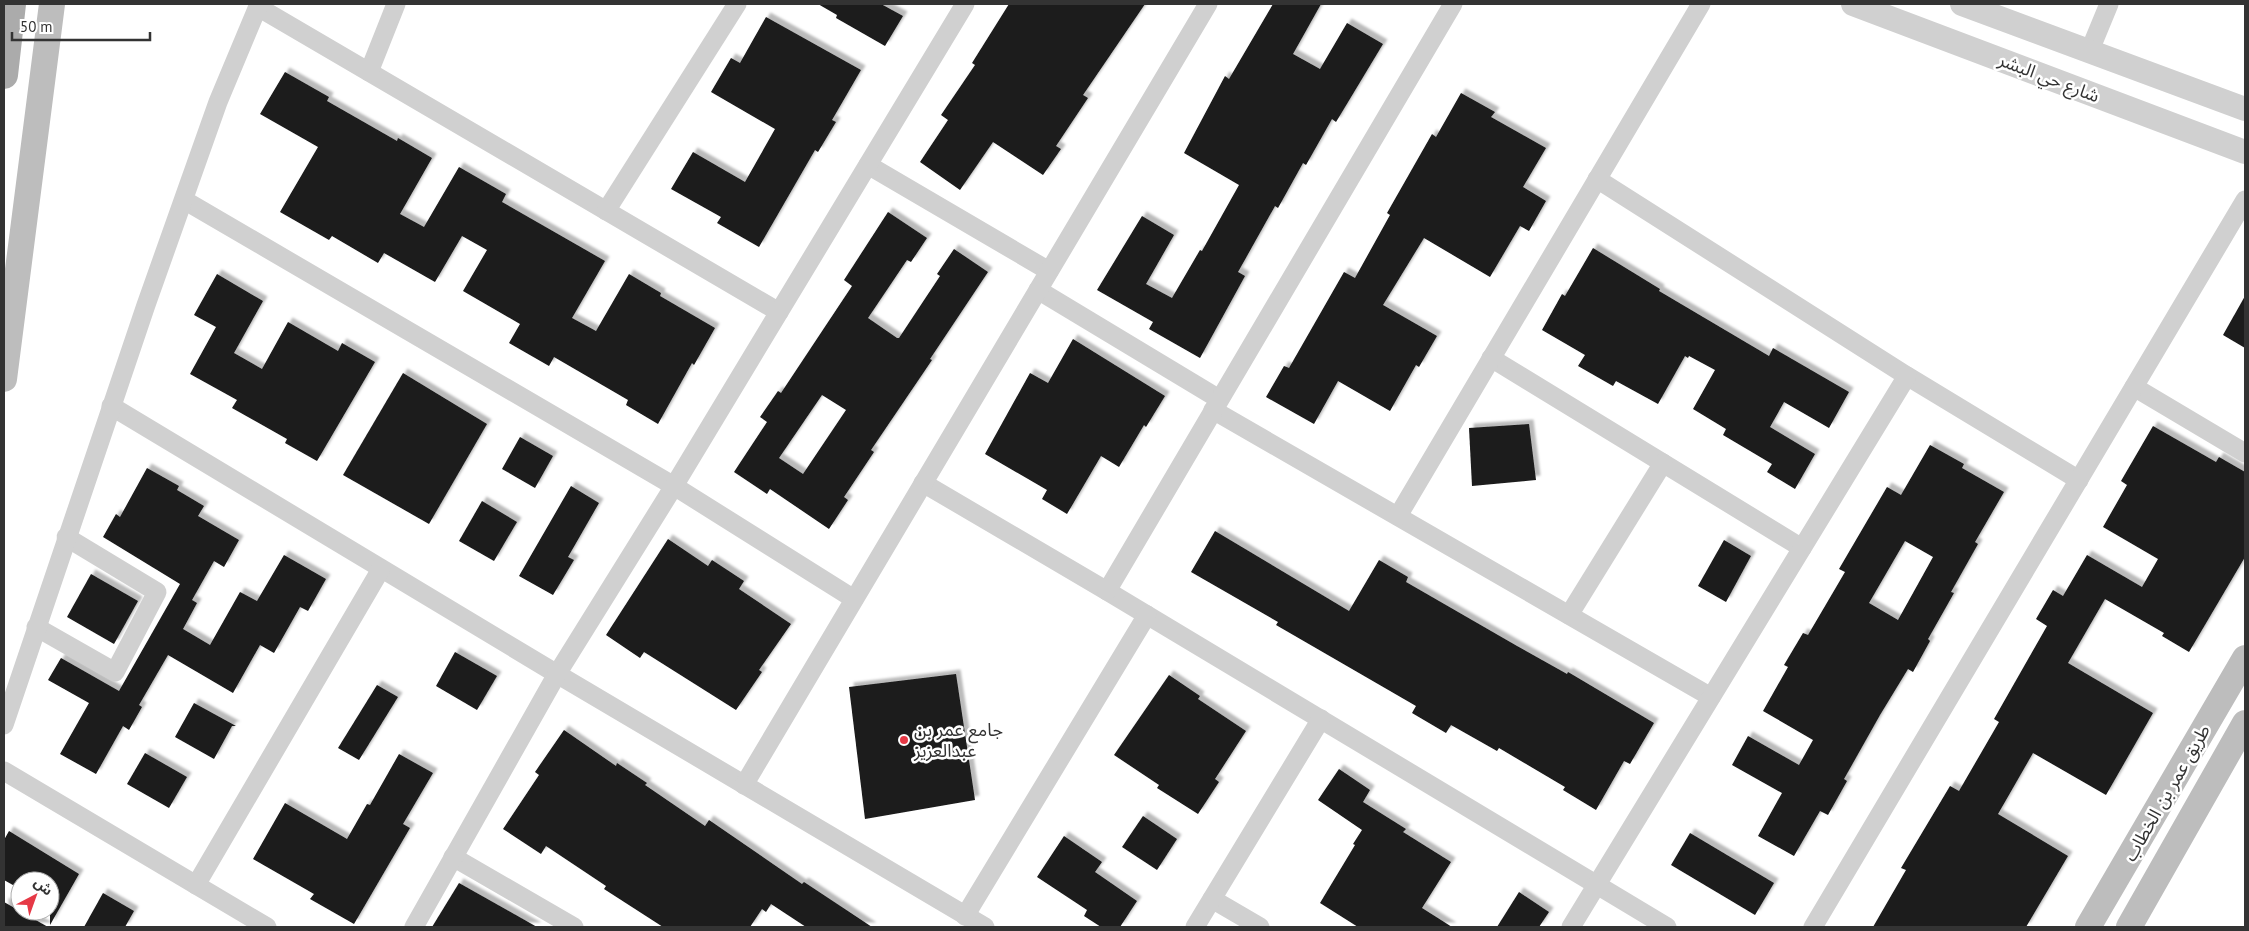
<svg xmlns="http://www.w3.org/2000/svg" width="2249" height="931" font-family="'PT Sans','Noto Sans Arabic',sans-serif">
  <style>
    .building { fill: #1a1a1a; fill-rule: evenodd; filter: url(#shadow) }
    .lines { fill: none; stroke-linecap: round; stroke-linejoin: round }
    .minor { stroke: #d0d0d0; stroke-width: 19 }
    .tertiary { stroke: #d0d0d0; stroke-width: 24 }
    .secondary { stroke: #bdbdbd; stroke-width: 26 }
    .primary { stroke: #ababab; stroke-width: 28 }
    .poi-dot { fill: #e63946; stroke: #fff; stroke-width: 2 }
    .labels { text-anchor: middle; stroke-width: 5; stroke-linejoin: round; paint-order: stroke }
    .street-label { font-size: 18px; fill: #333; stroke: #fff }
    .poi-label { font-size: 18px; fill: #333; stroke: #fff; text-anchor: start }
  </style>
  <defs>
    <filter id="shadow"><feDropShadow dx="4.5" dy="-4.5" stdDeviation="1" flood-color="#0004"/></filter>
  </defs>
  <rect width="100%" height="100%" fill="#fff"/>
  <!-- building -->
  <g class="building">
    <path d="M818,4H881L903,16L885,46L836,18L837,15Z"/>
    <path d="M1009,4H1145L1083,95L1088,98L1056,146L1061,149L1043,175L993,142L960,190L920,162L948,120L941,115L975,65L972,63Z"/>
    <path d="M1273,4H1321L1293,54L1320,69L1347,23L1383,44L1336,122L1332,119L1306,165L1303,163L1278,208L1275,206L1238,272L1245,276L1200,358L1149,329L1153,322L1097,290L1142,216L1174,235L1146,284L1172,298L1200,250L1202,251L1239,185L1184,153L1225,76L1229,79Z"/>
    <path d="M766,17L861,70L832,120L836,122L818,152L815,150L759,247L717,223L721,217L671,189L693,152L745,182L775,129L711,92L731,58L740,63Z"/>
    <path d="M285,72L329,97L327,101L397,141L398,138L432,158L400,214L424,227L459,167L506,194L502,202L605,261L572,318L596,331L629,274L661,293L660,296L715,328L694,365L692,363L658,424L626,405L628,400L554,357L549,366L509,343L520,324L463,291L487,250L462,236L435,282L384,253L378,263L332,236L329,240L280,212L318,147L260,114Z"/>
    <path d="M1461,93L1495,112L1491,117L1546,148L1523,187L1546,201L1529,231L1520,226L1490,277L1424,238L1383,305L1437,336L1419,367L1416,365L1390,411L1338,381L1314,424L1266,397L1284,366L1289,368L1344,272L1355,278L1390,215L1387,213L1432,134L1436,137Z"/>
    <path d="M888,212L927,238L911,262L907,260L868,318L897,338H899L940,276L937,274L954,249L988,272L930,359L932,360L871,450L874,452L844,497L848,500L829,529L770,489L767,494L734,472L767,422L760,417L778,391L781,393L852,286L844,280ZM822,395L846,410L803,474L779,458Z"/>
    <path d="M1593,248L1660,289L1659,291L1769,356L1773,348L1849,392L1829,428L1784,402L1770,427L1815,454L1795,489L1767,472L1772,464L1723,435L1726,429L1693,409L1715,370L1689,356L1688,358L1685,356L1658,404L1616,381L1613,386L1578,366L1585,355L1542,330L1562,294L1565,296Z"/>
    <path d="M217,274L263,301L234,353L262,369L288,322L338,351L342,343L375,362L317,461L285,443L287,439L232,408L237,400L190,374L216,327L194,315Z"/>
    <path d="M2245,296V348L2223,335Z"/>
    <path d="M1073,339L1165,396L1146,427L1144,425L1119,467L1101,456L1067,514L1042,499L1047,490L985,454L1030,373L1048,383Z"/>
    <path d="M403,373L487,424L429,524L343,475Z"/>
    <path d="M1529,424L1536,480L1472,486L1469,428Z"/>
    <path d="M2153,426L2216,462L2219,457L2245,472V557L2189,652L2162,636L2164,633L2105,599L2068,663L2153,713L2106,795L2033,753L1998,814L2068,856L2026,927H1873L1906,870L1901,868L1950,786L1959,791L1999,722L1994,719L2047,626L2036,619L2053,590L2063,596L2087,555L2142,587L2158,559L2103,527L2127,485L2121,481Z"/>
    <path d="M520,437L553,456L535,488L502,469Z"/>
    <path d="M1930,445L1964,464L1962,468L2004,492L1975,542L1978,544L1951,592L1954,593L1928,639L1930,641L1913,672L1908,669L1880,715L1844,779L1847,781L1828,815L1820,811L1794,856L1758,836L1782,793L1732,765L1748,736L1799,765L1813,740L1763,711L1788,667L1784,665L1803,633L1808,635L1845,572L1839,569L1887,487L1901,495ZM1905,541L1933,557L1898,620L1869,603Z"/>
    <path d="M147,468L179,486L177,490L204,506L198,516L239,540L224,567L214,561L192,600L197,603L183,629L210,645L240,592L257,601L284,555L326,579L308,611L300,607L274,653L260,645L233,693L168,655L139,705L142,707L129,730L123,726L96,774L60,754L89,703L48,680L61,658L119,691L180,584L103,537L116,514L120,517Z"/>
    <path d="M571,486L599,503L568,557L574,560L553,595L519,576Z"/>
    <path d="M482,501L517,522L494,561L459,541Z"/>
    <path d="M1215,531L1349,611L1379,560L1408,577L1406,582L1517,646L1567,674L1568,672L1654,723L1630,764L1624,761L1596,810L1563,790L1565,787L1499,748L1497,751L1451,725L1446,733L1412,713L1416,706L1276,625L1278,622L1191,572Z"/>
    <path d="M668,539L708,566L712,560L744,581L739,589L791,624L759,670L762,672L736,710L644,652L640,658L606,635Z"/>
    <path d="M1724,540L1751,556L1726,602L1698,586Z"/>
    <path d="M91,574L138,601L114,644L67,617Z"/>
    <path d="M455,652L497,676L477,710L436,686Z"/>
    <path d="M956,674L975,800L865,819L849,687Z"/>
    <path d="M1169,675L1200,696L1198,699L1246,731L1215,779L1219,782L1198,814L1157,788L1159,785L1114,755Z"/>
    <path d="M377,685L398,697L359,760L338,748Z"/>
    <path d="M194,703L236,726H232L214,759L175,737Z"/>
    <path d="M564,730L616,766L617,763L647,783L645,785L705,826L709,820L802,884L804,882L872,927H806L771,904L766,912L762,909L750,927H663L604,889L606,886L546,846L541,854L503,829L539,775L535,772Z"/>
    <path d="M145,753L187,777L169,808L127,784Z"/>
    <path d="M399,754L433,773L403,824L410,828L354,924L310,899L314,894L253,859L285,803L347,839L367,804L370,805Z"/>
    <path d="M1339,769L1370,790L1363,802L1406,829L1403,832L1451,862L1422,908L1452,927H1358L1320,903L1355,845L1353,844L1362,830L1318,800Z"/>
    <path d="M1143,816L1177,839L1157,870L1122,847Z"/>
    <path d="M9,831L79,874L50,925V881H20V889L4,880V840Z"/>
    <path d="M1690,833L1774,883L1755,915L1671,865Z"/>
    <path d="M1064,836L1102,862L1095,872L1137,901L1120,927H1101L1084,916L1087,910L1037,877Z"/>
    <path d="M459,883L537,927H432Z"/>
    <path d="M1519,892L1549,912L1539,927H1497Z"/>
    <path d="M103,893L134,911L125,927H84Z"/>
    <path d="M4,902L48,927H4Z"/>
  </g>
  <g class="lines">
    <!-- minor -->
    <g class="minor">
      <path d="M258,7L779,312"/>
      <path d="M2090,50L2109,4"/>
      <path d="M369,72L396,4"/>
      <path d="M868,165L1049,271"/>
      <path d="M1597,179L1907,376L2079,480"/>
      <path d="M184,200L674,486L854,599"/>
      <path d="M606,211L737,4"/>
      <path d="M1038,290L1219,399"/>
      <path d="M1491,358L1802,548"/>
      <path d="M2134,387L2245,453"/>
      <path d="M111,406L557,674L985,927"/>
      <path d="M1213,410L1711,697"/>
      <path d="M923,483L1107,591L1667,927"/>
      <path d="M1398,516L1701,4"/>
      <path d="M1107,591L1453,4"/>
      <path d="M1569,615L1663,463"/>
      <path d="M36,627L115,672L157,592L66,537"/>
      <path d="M4,725L146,305L218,102L259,4"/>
      <path d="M4,771L267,927"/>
      <path d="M744,785L1208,4"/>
      <path d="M453,857L574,927"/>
      <path d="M196,885L381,569"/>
      <path d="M1212,899L1260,927"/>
      <path d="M965,916L1147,615"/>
      <path d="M414,927L557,674L674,486L965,4"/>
      <path d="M1195,927L1321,719"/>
      <path d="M1571,927L1907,376"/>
      <path d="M1813,927L2245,200"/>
    </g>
    <!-- tertiary -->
    <g class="tertiary">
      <path d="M1853,4L2245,152"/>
      <path d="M1962,4L2245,109"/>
    </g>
    <!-- secondary -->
    <g class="secondary">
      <path d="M4,379L52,4"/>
      <path d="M2088,927L2245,658"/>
      <path d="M2129,927L2245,723"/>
    </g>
    <!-- primary -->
    <path class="primary" d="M4,75L12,4"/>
  </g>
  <!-- markers -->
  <circle class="poi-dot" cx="904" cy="740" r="5"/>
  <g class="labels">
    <!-- street labels -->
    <g class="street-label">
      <text transform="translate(2049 78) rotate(21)" y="6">شارع حي البشر</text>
      <text transform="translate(2167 793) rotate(-60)" y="6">طريق عمر بن الخطاب</text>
    </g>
    <!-- poi labels -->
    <g class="poi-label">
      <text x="914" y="736">جامع عمر بن<tspan x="914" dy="21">عبدالعزيز</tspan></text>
    </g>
  </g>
  <!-- border -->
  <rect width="2249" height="931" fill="none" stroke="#333333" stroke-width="10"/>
  <!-- north arrow -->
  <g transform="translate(35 896) rotate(41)"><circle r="24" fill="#ffffff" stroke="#adadad"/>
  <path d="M0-4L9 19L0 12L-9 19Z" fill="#e63946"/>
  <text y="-8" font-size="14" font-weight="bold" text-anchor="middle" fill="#333333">ش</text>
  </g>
  <!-- scale -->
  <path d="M12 32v8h138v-8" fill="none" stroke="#333333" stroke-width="2.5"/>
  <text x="20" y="32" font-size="15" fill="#333333" stroke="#ffffff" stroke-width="4" paint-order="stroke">50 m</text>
</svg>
